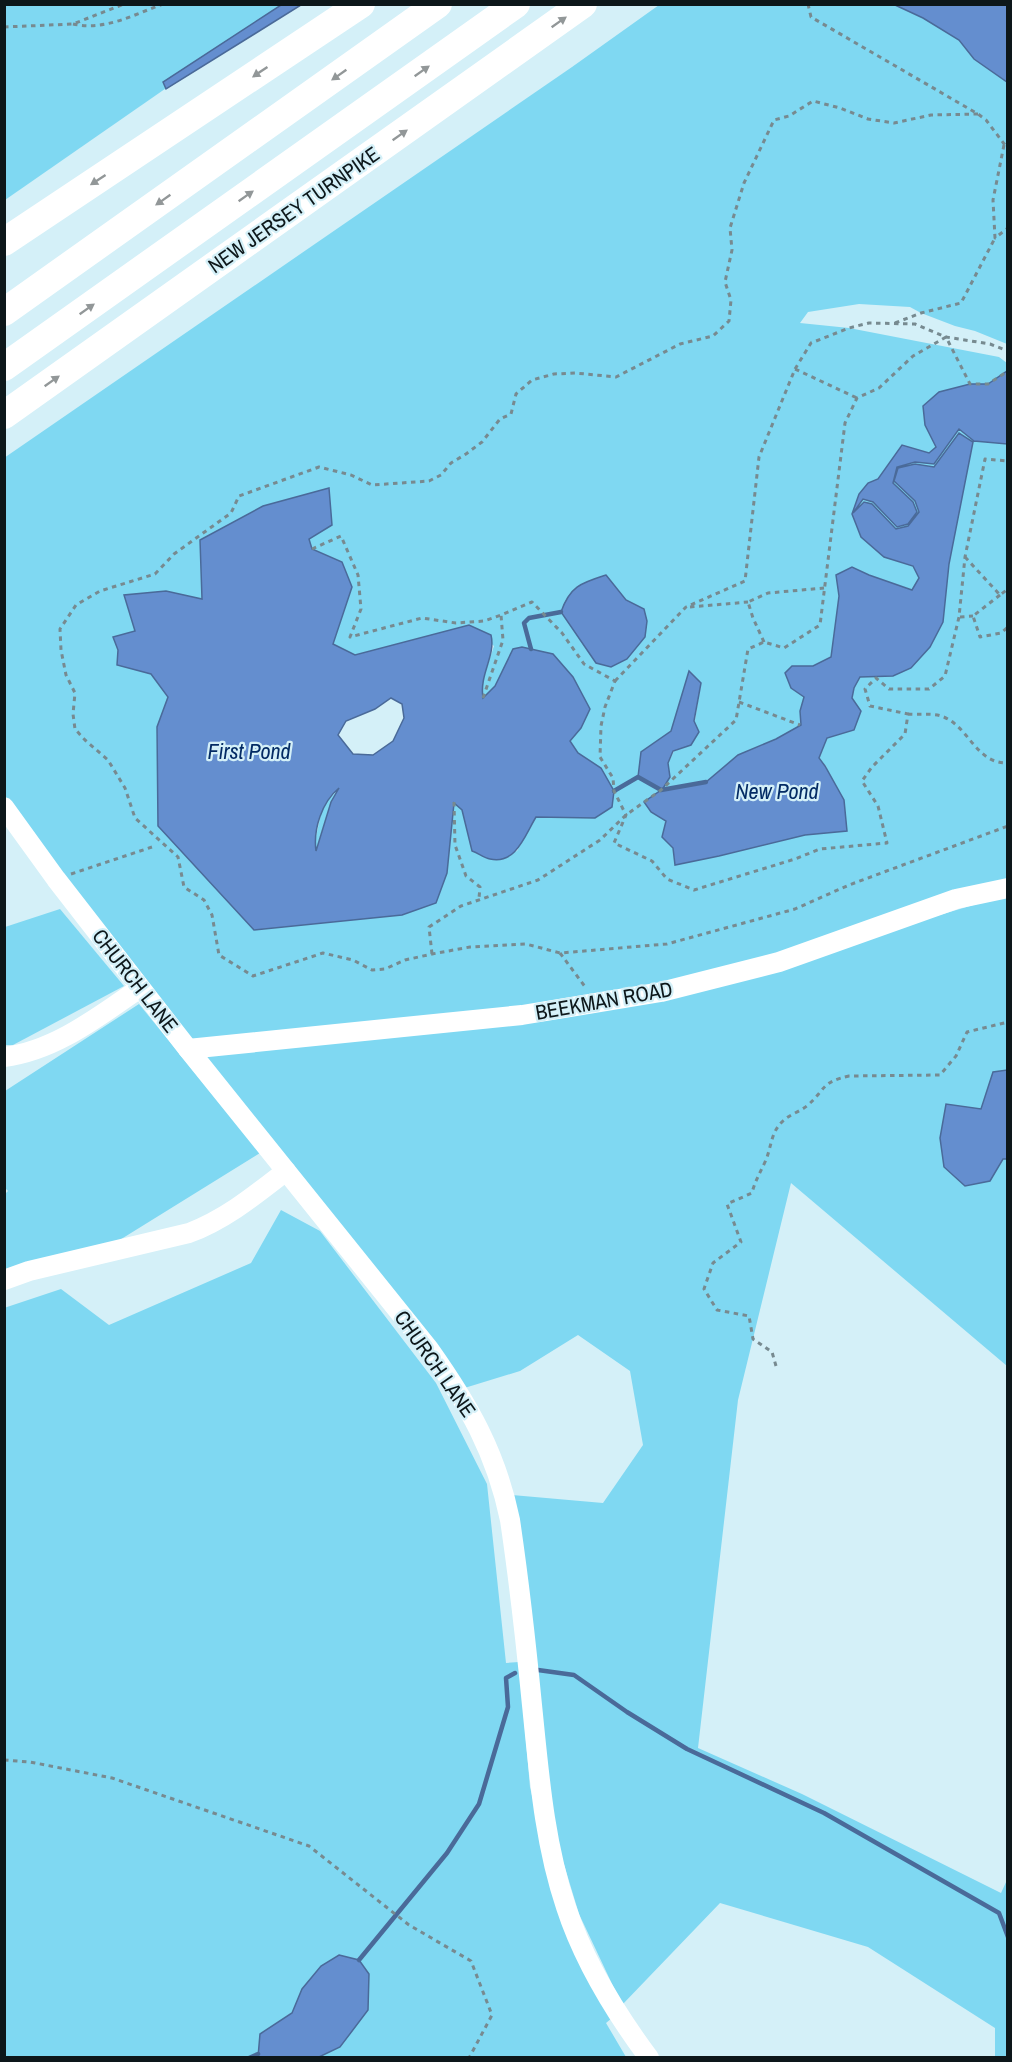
<svg xmlns="http://www.w3.org/2000/svg" width="1012" height="2062" font-family="'Archivo Narrow',sans-serif">
  <style>
    .green { fill: #7fd8f2; fill-rule: evenodd }
    .water { fill: #648ecf; stroke: #4a6a99; stroke-width: 1.5; fill-rule: evenodd }
    .lines { fill: none; stroke-linecap: round; stroke-linejoin: round }
    .stream { stroke: #4a6a99; stroke-width: 4.5 }
    .path { stroke: #778a90; stroke-width: 3; stroke-dasharray: 4.5 4.5; stroke-linecap: butt }
    .minor { stroke: #fff; stroke-width: 20 }
    .highway { stroke: #fff; stroke-width: 28 }
    .oneway { fill: #929798 }
    .labels { text-anchor: middle; stroke-width: 4.5; stroke-linejoin: round; paint-order: stroke }
    .street-label { font-size: 21px; fill: #0d171a; stroke: #d4f0f8 }
    .water-label { font-size: 22px; font-style: italic; fill: #032b64; stroke: #d4f0f8 }
  </style>
  <rect width="100%" height="100%" fill="#d4f0f8"/>
  <!-- green -->
  <g class="green">
    <path d="M5,4L286,5L5,200Z"/>
    <path d="M659,5H895L923,18L959,40L974,59L1007,82V344L975,331L955,326L921,313L910,307L859,304L808,312L800,323L849,328L999,357L1007,363V888L795,958L1007,895V1366L791,1183L738,1400L698,1748L802,1794L1001,1893L1007,1880V2057H995V2028L868,1947L720,1903L622,2005L579,1914L559,1848L550,1795L512,1495L603,1503L643,1445L630,1371L578,1335L520,1371L458,1390L4,807V458L572,67ZM959,433L943,622L930,647L893,676L860,677L854,688L852,698L861,711L827,738L819,759L826,766L847,831L805,835L719,856L675,865L673,848L662,837L666,821L661,790L706,782L738,755L776,739L801,725L800,711L804,697L791,688L792,666H813L831,657L839,596L852,567L869,575L913,590L919,577L913,566L884,557L872,504L896,529L908,526L919,512L915,501L894,481L915,464L934,467ZM309,539L312,549L342,562L352,587L333,644L355,655L469,625L494,646L482,682L483,698L495,686L513,649L581,728L570,740L577,753L601,768L595,818L536,817L517,851L490,859L472,851L462,810L454,802L447,873L402,915L254,930L180,666L202,599ZM606,575L626,600L644,609L596,663L583,643ZM690,671L701,683L691,745L674,751L668,763L641,752L671,731Z"/>
    <path d="M341,787L331,802L315,853V841L323,805Z"/>
    <path d="M60,909L124,986L13,1045H5V927Z"/>
    <path d="M139,1004L260,1153L110,1246L5,1271L4,1195L8,1191L4,1187L5,1091Z"/>
    <path d="M281,1210L320,1231L436,1383L487,1484L506,1663L519,1662L530,1787L558,1906L612,2018L606,2023L626,2057H5L4,1308L61,1289L109,1325L251,1263Z"/>
  </g>
  <!-- water -->
  <g class="water">
    <path d="M281,5H301L166,89L163,82Z"/>
    <path d="M895,5H1007V82L974,59L959,40L923,18Z"/>
    <path d="M1007,371V444L974,441L959,429L934,464L915,462L897,467L893,483L913,502L917,512L908,524L897,527L873,502L863,499L853,513L864,502L872,504L896,529L908,526L919,512L915,501L894,481L898,468L915,464L934,467L959,433L973,442L949,564L943,622L930,647L911,668L893,676L860,677L854,688L852,698L861,711L854,730L827,738L819,758L825,766L844,800L847,831L805,835L719,856L675,865L673,848L662,837L666,821L651,812L644,802L661,790L638,777L641,752L671,731L689,671L701,683L694,721L699,732L691,745L673,751L668,763L670,777L662,790L706,782L738,755L776,739L801,725L800,711L804,697L791,688L785,673L792,666H813L831,657L839,596L836,575L852,567L869,575L912,590L919,578L913,566L884,557L861,537L852,514L859,494L868,483L878,479L902,445L929,453L936,447L925,425L923,406L939,392L970,384H988Z"/>
    <path d="M329,488L332,525L309,539L312,549L342,562L352,587L333,644L355,655L469,625L491,635C496,656 479,674 483,698L495,686L513,649L522,647L553,654L573,677L590,709L581,728L570,741L578,753L601,768L614,791L612,807L595,818L536,817C525,835 516,865 490,859C484,858 478,853 472,851L462,810L454,803L447,873L436,903L402,915L254,930L158,826L157,727L168,697L151,674L117,665L118,650L113,637L135,631L124,595L166,591L202,599L200,540L263,506ZM391,698L402,704L404,718L393,741L373,755L353,754L338,735L346,721L375,709ZM339,788L331,802L316,851C313,829 322,802 339,788Z"/>
    <path d="M606,575L626,600L644,609L647,621L645,637L627,659L611,667L596,663L561,612C570,586 581,583 606,575Z"/>
    <path d="M1007,1070V1159H1003L990,1181L965,1186L944,1167L940,1138L946,1104L981,1109L993,1072Z"/>
    <path d="M339,1955L359,1960L369,1974L368,2010L340,2047L319,2057H258L260,2034L292,2013L302,1989L321,1966Z"/>
  </g>
  <g class="lines">
    <!-- stream -->
    <g class="stream">
      <path d="M531,649L524,623L529,618L561,612"/>
      <path d="M614,791L638,777L661,790L706,782"/>
      <path d="M538,1670L574,1675L627,1712L687,1749L824,1813L999,1913L1008,1937"/>
      <path d="M359,1960L447,1853L479,1804L508,1707L506,1678L515,1673"/>
      <path d="M249,2058L258,2054"/>
    </g>
    <!-- path -->
    <g class="path">
      <path d="M808,4L811,17L978,114L986,120L1008,149"/>
      <path d="M73,24C105,31 133,15 163,4"/>
      <path d="M4,27L73,24L124,4"/>
      <path d="M978,114L931,115L894,123L868,119L840,108L813,101L789,116L774,120L744,183L730,228L732,250L725,282L731,300L729,321L713,336L680,344L616,377L575,373L554,374L532,380L516,394L511,414L500,419L482,442L466,454L451,463L441,475L429,481L372,485L351,475L319,467L239,496L231,513L174,554L155,574L100,591L76,605L60,629L61,650L66,675L75,693L73,714L75,729L85,740L108,760L125,788L135,818L178,857L184,887L204,900L212,915L219,955L253,976L323,953L353,960L372,970L385,969L405,960L432,954L470,947L526,944L560,953L667,944L795,909L849,885L1008,826"/>
      <path d="M1004,145L993,200L995,238L1008,228"/>
      <path d="M895,323L921,313L961,303L995,238"/>
      <path d="M795,369L811,343L849,328L869,323L915,324L946,337L990,344L1008,351"/>
      <path d="M312,549L341,536L358,575L361,609L350,637L422,618L456,623L484,621L501,615"/>
      <path d="M965,557L1000,595L1008,589"/>
      <path d="M1000,595L973,616L980,637L1001,633L1008,627"/>
      <path d="M690,607L748,602"/>
      <path d="M960,617L973,616"/>
      <path d="M764,642L753,618L748,602L768,593L824,588"/>
      <path d="M615,681L686,607L745,581L759,457L795,369L857,398"/>
      <path d="M483,698L503,640L501,615L532,602L562,633L584,664L615,681L605,707L601,726L600,757L613,778L614,791L626,815L614,843L652,861L667,879L694,890L795,859L820,849L887,843L878,806L862,781L872,767L905,734L908,714L870,706L865,689L876,678L889,689H929L945,676L959,617L965,557L985,459L1008,461"/>
      <path d="M739,702L800,725"/>
      <path d="M908,714C918,715 932,713 941,716C969,725 975,764 1008,763"/>
      <path d="M454,802L455,845L466,876L480,887L479,898"/>
      <path d="M71,874L152,847"/>
      <path d="M560,953L586,988"/>
      <path d="M432,954L429,927L461,906L538,880L600,840L626,815L661,790L736,720L748,649L764,642L784,648L820,625L845,423L857,398L879,388L913,356L946,337L970,384H988L1008,371"/>
      <path d="M1008,1002V1006"/>
      <path d="M776,1366L772,1352L753,1339L749,1316L717,1310L704,1289L713,1263L741,1242L727,1204L752,1193C755,1181 760,1173 765,1162C772,1147 770,1132 784,1120C791,1114 801,1111 808,1105C826,1089 821,1082 849,1076L940,1075L956,1056L967,1032L1008,1022"/>
      <path d="M4,1760L30,1762L112,1778L309,1846L409,1925L471,1961L492,2015L469,2058"/>
    </g>
    <!-- minor -->
    <g class="minor">
      <path d="M4,807L56,879L188,1049L429,1349C468,1404 496,1452 510,1520C519,1581 526,1643 532,1705C539,1773 544,1842 566,1907C584,1962 614,2011 649,2058"/>
      <path d="M188,1049L522,1015L661,992L779,962L956,899L1008,888"/>
      <path d="M4,1057C55,1051 99,1016 140,988"/>
      <path d="M4,1280L29,1271L189,1233C226,1219 255,1195 286,1171"/>
    </g>
    <!-- highway -->
    <g class="highway">
      <path d="M4,242L361,4"/>
      <path d="M4,312L438,4"/>
      <path d="M4,367L516,4"/>
      <path d="M4,415L583,4"/>
    </g>
  </g>
  <!-- one-way arrows -->
  <defs><path id="oneway-solid" d="M-6-.8H1V-3.2L6.5 0L1 3.2V.8H-6Z" transform="scale(1.5)"/></defs>
  <g class="oneway">
    <use href="#oneway-solid" transform="translate(559 22) rotate(-35)"/>
    <use href="#oneway-solid" transform="translate(422 71) rotate(-35)"/>
    <use href="#oneway-solid" transform="translate(260 72) rotate(146)"/>
    <use href="#oneway-solid" transform="translate(339 75) rotate(145)"/>
    <use href="#oneway-solid" transform="translate(400 135) rotate(-35)"/>
    <use href="#oneway-solid" transform="translate(98 180) rotate(147)"/>
    <use href="#oneway-solid" transform="translate(246 196) rotate(-35)"/>
    <use href="#oneway-solid" transform="translate(163 200) rotate(145)"/>
    <use href="#oneway-solid" transform="translate(87 309) rotate(-35)"/>
    <use href="#oneway-solid" transform="translate(52 381) rotate(-35)"/>
  </g>
  <g class="labels">
    <!-- street labels -->
    <g class="street-label">
      <text transform="translate(294 210) rotate(-35)" y="7">NEW JERSEY TURNPIKE</text>
      <text transform="translate(135 981) rotate(52)" y="7">CHURCH LANE</text>
      <text transform="translate(604 1001) rotate(-10)" y="7">BEEKMAN ROAD</text>
      <text transform="translate(435 1364) rotate(55)" y="7">CHURCH LANE</text>
    </g>
    <!-- water labels -->
    <g class="water-label">
      <text x="249" y="759">First Pond</text>
      <text x="777" y="799">New Pond</text>
    </g>
  </g>
  <!-- border -->
  <rect width="1012" height="2062" fill="none" stroke="#0d171a" stroke-width="12"/>
</svg>
